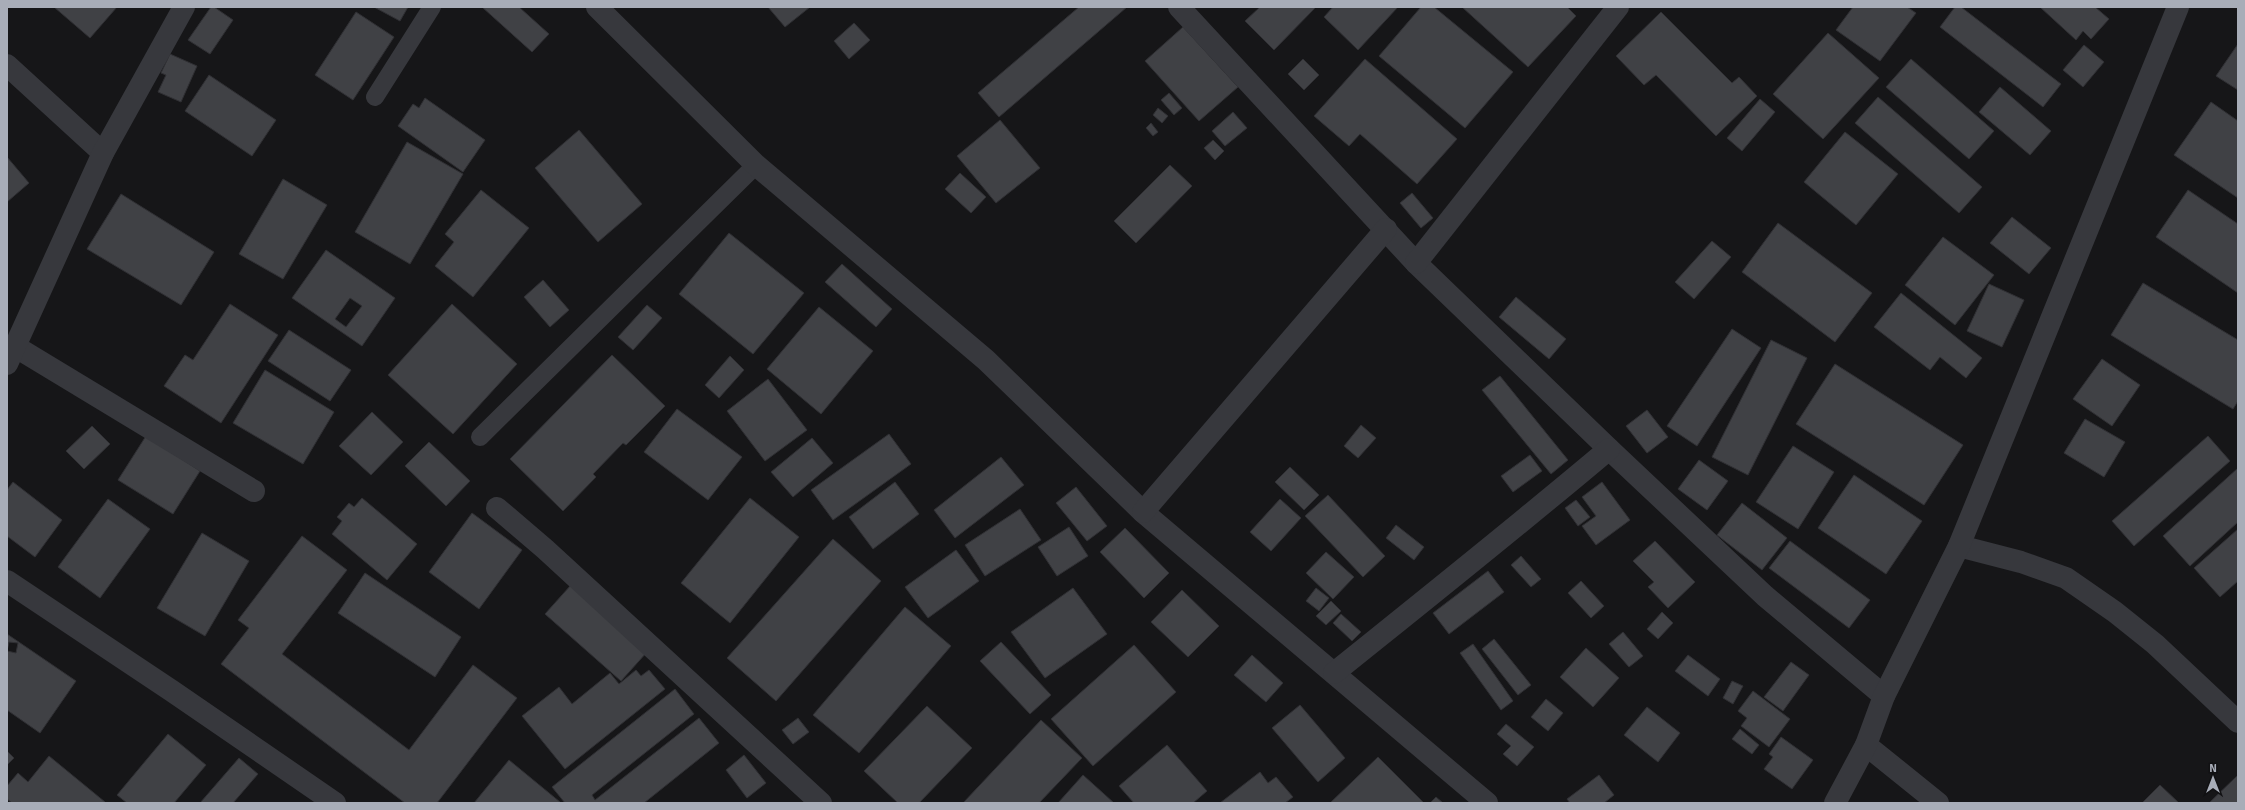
<svg xmlns="http://www.w3.org/2000/svg" width="2245" height="810" font-family="Signika,sans-serif">
  <style>
    .building { fill: #404145; stroke: #303034; fill-rule: evenodd }
    .lines { fill: none; stroke-linecap: round; stroke-linejoin: round }
    .lane { stroke: #37383d; stroke-width: 18 }
    .street { stroke: #37383d; stroke-width: 22 }
  </style>
  <rect width="100%" height="100%" fill="#161618"/>
  <!-- building -->
  <g class="building">
    <path d="M54,7H117L90,38Z"/>
    <path d="M211,7H214L233,20L210,54L188,40Z"/>
    <path d="M374,7H408L400,21Z"/>
    <path d="M482,7H519L549,34L532,52Z"/>
    <path d="M768,7H810L785,27Z"/>
    <path d="M1079,7H1127L999,117L978,93Z"/>
    <path d="M1260,7H1316L1274,50L1245,21Z"/>
    <path d="M1333,7H1398L1358,50L1324,17Z"/>
    <path d="M1421,7H1434L1513,72L1465,128L1379,56Z"/>
    <path d="M1462,7H1567L1576,16L1528,67Z"/>
    <path d="M1853,7H1907L1916,13L1880,61L1836,30Z"/>
    <path d="M1955,7H1961L2061,84L2043,107L1940,27Z"/>
    <path d="M2040,7H2095L2109,19L2091,39L2083,31L2076,40Z"/>
    <path d="M356,12L394,37L353,100L315,75Z"/>
    <path d="M1661,12L1732,83L1739,77L1757,96L1716,136L1656,75L1644,85L1616,56Z"/>
    <path d="M854,23L870,40L849,59L834,41Z"/>
    <path d="M1183,27L1238,87L1199,121L1145,61Z"/>
    <path d="M1828,33L1879,78L1823,139L1773,94Z"/>
    <path d="M2238,44V90L2216,76Z"/>
    <path d="M2084,45L2104,62L2083,87L2063,70Z"/>
    <path d="M170,54L197,66L181,102L158,92L166,75L161,73Z"/>
    <path d="M1303,59L1319,75L1304,90L1288,74Z"/>
    <path d="M1365,59L1457,139L1417,184L1360,134L1349,146L1314,116Z"/>
    <path d="M1911,59L1994,131L1969,159L1886,87Z"/>
    <path d="M209,75L276,120L252,156L185,111Z"/>
    <path d="M2000,87L2051,131L2030,155L1979,112Z"/>
    <path d="M1169,93L1182,108L1174,115L1161,100Z"/>
    <path d="M1878,97L1982,187L1959,213L1855,123Z"/>
    <path d="M425,98L485,140L463,172L398,126L413,104L419,108Z"/>
    <path d="M1760,99L1775,112L1742,151L1727,138Z"/>
    <path d="M2211,102L2238,121V198L2174,155Z"/>
    <path d="M1158,108L1168,116L1162,123L1153,115Z"/>
    <path d="M1233,112L1247,128L1225,146L1212,131Z"/>
    <path d="M1000,120L1040,168L996,203L957,156Z"/>
    <path d="M1151,123L1158,132L1153,136L1146,128Z"/>
    <path d="M579,130L642,204L598,242L535,168Z"/>
    <path d="M1845,132L1898,174L1856,225L1804,182Z"/>
    <path d="M1213,140L1224,151L1215,160L1204,148Z"/>
    <path d="M407,142L463,174L410,264L355,232Z"/>
    <path d="M7,157L29,183L7,202Z"/>
    <path d="M1170,165L1192,186L1136,243L1114,221Z"/>
    <path d="M960,173L986,197L971,213L945,189Z"/>
    <path d="M283,179L327,205L283,279L239,254Z"/>
    <path d="M481,190L529,228L473,297L435,266L454,242L445,234Z"/>
    <path d="M2188,190L2238,224V293L2156,237Z"/>
    <path d="M1412,193L1433,218L1421,228L1400,203Z"/>
    <path d="M121,194L214,252L181,305L87,249Z"/>
    <path d="M2012,217L2051,248L2029,274L1990,243Z"/>
    <path d="M1778,223L1872,293L1835,342L1742,272Z"/>
    <path d="M729,233L804,293L753,354L679,294Z"/>
    <path d="M1943,237L1994,275L1955,325L1905,285Z"/>
    <path d="M1712,241L1731,257L1694,299L1675,282Z"/>
    <path d="M326,250L395,298L362,346L292,298ZM350,298L362,306L346,327L335,319Z"/>
    <path d="M842,264L892,309L876,327L825,282Z"/>
    <path d="M543,280L569,310L550,327L524,297Z"/>
    <path d="M2143,283L2238,340V401L2233,409L2111,335Z"/>
    <path d="M1989,284L2024,300L2002,347L1967,331Z"/>
    <path d="M1901,293L1982,358L1966,378L1940,357L1930,370L1874,327Z"/>
    <path d="M1516,297L1566,339L1549,359L1499,317Z"/>
    <path d="M230,304L278,335L221,423L164,386L185,355L193,360Z"/>
    <path d="M452,304L517,364L453,434L388,375Z"/>
    <path d="M647,305L662,318L633,350L618,337Z"/>
    <path d="M819,307L873,351L821,414L767,369Z"/>
    <path d="M1732,329L1761,348L1697,446L1667,426Z"/>
    <path d="M289,330L351,370L330,401L268,361Z"/>
    <path d="M1771,340L1807,358L1748,475L1712,457Z"/>
    <path d="M612,355L665,406L626,445L623,443L593,474L596,477L563,511L510,459Z"/>
    <path d="M730,356L744,370L719,398L705,385Z"/>
    <path d="M2102,359L2140,385L2112,426L2073,399Z"/>
    <path d="M1835,364L1963,445L1924,505L1796,424Z"/>
    <path d="M265,370L334,412L303,464L233,423Z"/>
    <path d="M1500,376L1568,460L1551,474L1482,390Z"/>
    <path d="M768,379L807,430L765,461L727,411Z"/>
    <path d="M677,409L742,457L708,500L644,452Z"/>
    <path d="M1647,410L1668,437L1647,453L1626,426Z"/>
    <path d="M372,412L403,442L371,475L339,446Z"/>
    <path d="M2085,419L2125,442L2104,477L2064,453Z"/>
    <path d="M1361,425L1376,438L1358,458L1344,446Z"/>
    <path d="M92,426L110,444L84,469L66,451Z"/>
    <path d="M889,434L911,464L833,520L811,490Z"/>
    <path d="M146,436L200,471L173,514L118,480Z"/>
    <path d="M2208,436L2230,461L2134,546L2112,521Z"/>
    <path d="M812,438L833,463L793,497L771,472Z"/>
    <path d="M429,442L470,481L446,506L405,466Z"/>
    <path d="M1793,446L1834,472L1798,529L1756,502Z"/>
    <path d="M1530,455L1542,471L1513,492L1501,476Z"/>
    <path d="M1001,457L1024,485L955,538L934,510Z"/>
    <path d="M1699,460L1728,481L1707,510L1678,489Z"/>
    <path d="M1290,467L1319,495L1304,510L1275,482Z"/>
    <path d="M2238,468V522L2190,566L2163,536Z"/>
    <path d="M1854,475L1922,521L1886,574L1818,528Z"/>
    <path d="M13,482L62,520L35,557L7,536V490Z"/>
    <path d="M895,482L919,514L873,549L849,517Z"/>
    <path d="M1602,482L1630,520L1596,545L1582,526L1596,516L1582,497Z"/>
    <path d="M1076,487L1107,526L1087,541L1056,503Z"/>
    <path d="M1328,495L1385,556L1363,577L1305,516Z"/>
    <path d="M362,498L417,544L387,580L332,534L342,521L337,517L349,503L354,507Z"/>
    <path d="M750,498L799,537L730,623L681,583Z"/>
    <path d="M108,499L150,529L100,598L58,567Z"/>
    <path d="M1280,499L1301,518L1271,551L1250,532Z"/>
    <path d="M1576,500L1590,517L1578,526L1565,508Z"/>
    <path d="M1742,503L1787,538L1762,570L1717,535Z"/>
    <path d="M1020,509L1041,540L985,576L965,545Z"/>
    <path d="M472,513L522,550L479,609L429,572Z"/>
    <path d="M1396,525L1424,547L1414,560L1386,538Z"/>
    <path d="M1069,527L1088,556L1057,576L1038,547Z"/>
    <path d="M1125,528L1169,573L1144,598L1100,552Z"/>
    <path d="M2238,529V581L2220,597L2194,568Z"/>
    <path d="M202,533L249,561L205,636L157,608Z"/>
    <path d="M302,536L347,570L282,654L409,750L473,665L517,698L437,803H405L221,664L249,628L238,620Z"/>
    <path d="M833,539L881,581L776,701L727,658Z"/>
    <path d="M1655,541L1695,582L1668,608L1648,587L1654,582L1633,561Z"/>
    <path d="M1790,541L1870,600L1849,628L1769,568Z"/>
    <path d="M956,550L979,581L928,618L905,587Z"/>
    <path d="M1326,552L1354,577L1333,599L1306,573Z"/>
    <path d="M1521,556L1541,579L1531,587L1511,565Z"/>
    <path d="M1488,571L1504,592L1449,634L1433,613Z"/>
    <path d="M365,573L461,637L435,677L338,613Z"/>
    <path d="M1581,581L1604,606L1591,618L1568,593Z"/>
    <path d="M571,585L647,652L621,681L545,614Z"/>
    <path d="M1073,588L1107,634L1045,678L1011,632Z"/>
    <path d="M1316,588L1329,598L1319,611L1306,601Z"/>
    <path d="M1182,590L1219,626L1188,657L1151,622Z"/>
    <path d="M1331,601L1341,611L1326,625L1316,616Z"/>
    <path d="M905,607L951,646L859,753L813,715Z"/>
    <path d="M1662,612L1673,623L1658,639L1647,629Z"/>
    <path d="M1341,614L1361,632L1352,641L1333,623Z"/>
    <path d="M1623,632L1643,656L1629,667L1609,644Z"/>
    <path d="M7,634L76,681L40,733L7,710V651L16,653L18,643L9,642L7,651Z"/>
    <path d="M1494,639L1531,685L1518,695L1482,649Z"/>
    <path d="M1001,642L1051,695L1030,714L980,661Z"/>
    <path d="M1473,644L1513,701L1501,710L1460,653Z"/>
    <path d="M1134,645L1176,692L1093,766L1051,719Z"/>
    <path d="M1586,648L1619,678L1593,707L1560,677Z"/>
    <path d="M1252,655L1283,683L1266,702L1234,675Z"/>
    <path d="M1688,655L1720,679L1708,696L1675,671Z"/>
    <path d="M1791,662L1809,675L1783,711L1764,697Z"/>
    <path d="M636,670L641,676L649,670L665,689L565,769L522,716L559,687L572,704L610,673L619,684Z"/>
    <path d="M1732,681L1743,686L1733,704L1723,698Z"/>
    <path d="M675,689L694,714L592,795L595,800L699,718L719,743L644,803H565L552,787Z"/>
    <path d="M1753,691L1790,719L1769,747L1741,726L1747,718L1738,711Z"/>
    <path d="M1546,699L1563,713L1548,731L1531,717Z"/>
    <path d="M1300,705L1345,758L1318,782L1272,728Z"/>
    <path d="M927,706L972,748L919,803H898L864,771Z"/>
    <path d="M1647,707L1680,733L1658,762L1624,735Z"/>
    <path d="M798,718L809,732L793,744L782,730Z"/>
    <path d="M1041,720L1082,758L1039,803H963Z"/>
    <path d="M1506,724L1534,747L1517,766L1503,754L1511,746L1497,734Z"/>
    <path d="M1740,729L1759,745L1752,754L1732,739Z"/>
    <path d="M168,734L206,765L174,803H127L117,795Z"/>
    <path d="M1781,737L1813,760L1792,789L1764,769L1773,757L1769,754Z"/>
    <path d="M1167,745L1207,791L1193,803H1134L1119,786Z"/>
    <path d="M7,751L14,758L7,765Z"/>
    <path d="M744,755L766,783L747,798L726,770Z"/>
    <path d="M49,756L105,802L103,803H12L7,799V786L18,773L28,782Z"/>
    <path d="M1378,757L1424,803H1330Z"/>
    <path d="M239,758L258,774L233,803H200Z"/>
    <path d="M509,760L560,802L559,803H474Z"/>
    <path d="M1260,772L1268,783L1276,777L1293,797L1285,803H1220Z"/>
    <path d="M1083,775L1114,803H1058Z"/>
    <path d="M1599,775L1614,795L1604,803H1570L1567,799Z"/>
    <path d="M2238,775V803H2209Z"/>
    <path d="M2160,785L2179,803H2142Z"/>
    <path d="M1436,797L1443,803H1430Z"/>
  </g>
  <g class="lines">
    <!-- lane -->
    <g class="lane">
      <path d="M375,97L432,7"/>
      <path d="M480,437L756,165"/>
    </g>
    <!-- street -->
    <g class="street">
      <path d="M597,7L756,165L986,360L1143,512L1487,803"/>
      <path d="M1179,7L1416,263L1609,449L1765,596L1884,696"/>
      <path d="M7,65L103,153"/>
      <path d="M1416,263L1618,7"/>
      <path d="M16,347L254,491"/>
      <path d="M7,364L103,153L184,7"/>
      <path d="M497,508L545,549L821,803"/>
      <path d="M1143,512L1386,229"/>
      <path d="M1959,546L2021,562L2066,578L2115,612L2155,644L2238,722"/>
      <path d="M7,581L172,691L335,803"/>
      <path d="M1334,673C1426,599 1519,525 1609,449"/>
      <path d="M1866,745L1938,803"/>
      <path d="M1835,803L1866,745L1884,696L1959,546L2178,7"/>
    </g>
  </g>
  <!-- border -->
  <rect width="2245" height="810" fill="none" stroke="#a8adb8" stroke-width="16"/>
  <!-- north arrow -->
  <g transform="translate(2213 778)" stroke="#111113" stroke-width="3" paint-order="stroke">
  <path d="M0-3L7 15L0 10L-7 15Z" fill="#a8adb8"/>
  <text y="-6" font-size="11" font-weight="bold" text-anchor="middle" fill="#a8adb8">N</text>
  </g>
</svg>
